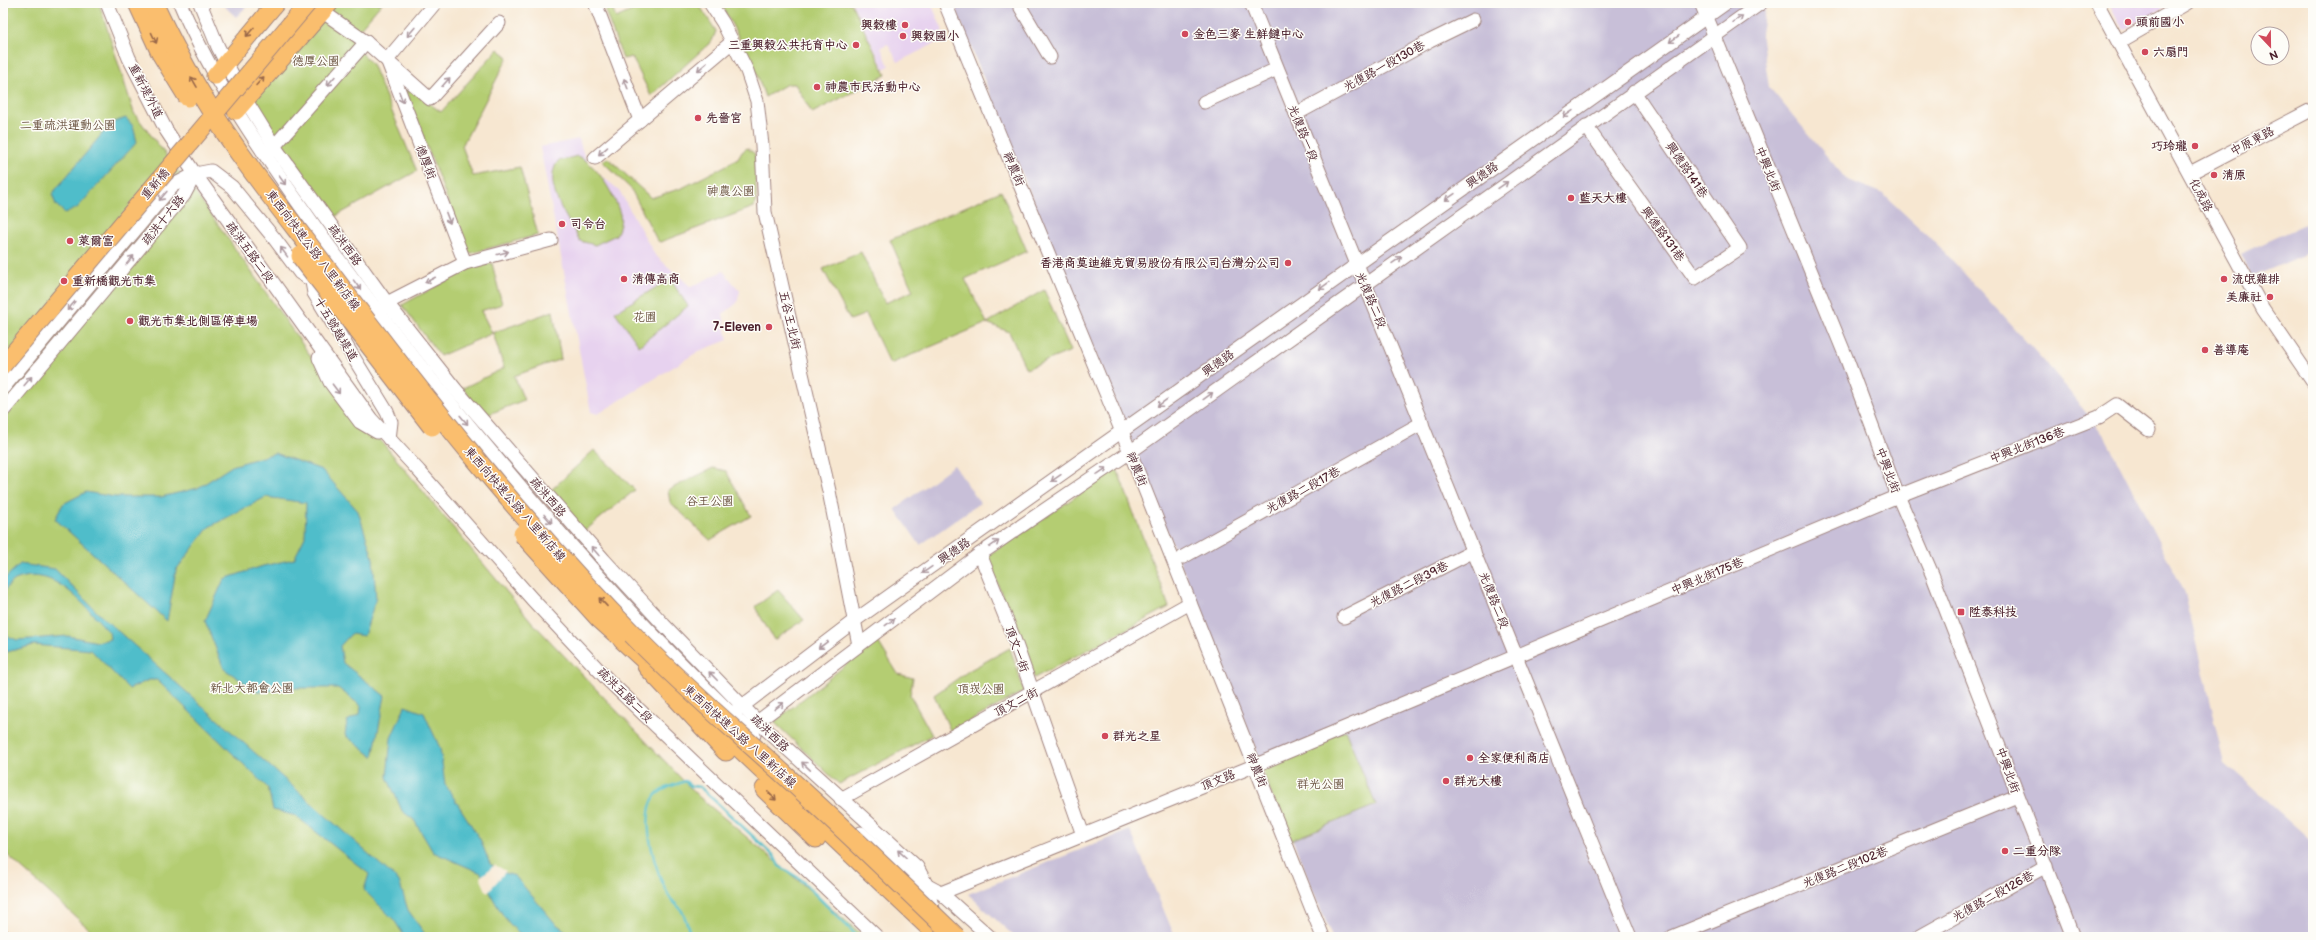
<svg xmlns="http://www.w3.org/2000/svg" width="2316" height="940" font-family="'Balsamiq Sans','LXGW WenKai TC',sans-serif">
  <style>
    .built { fill: #e7d2ef }
    .industrial { fill: #c8bfd8 }
    .green { fill: #b4cd72; stroke: #7f764e }
    .water { fill: #50bdca; stroke: #4d6e7a }
    .pier { fill: #f7e7d1 }
    .lines { fill: none; stroke-linecap: round; stroke-linejoin: round }
    .stream { stroke: #50bdca; stroke-width: 2.5 }
    .minor-casing { stroke: #a0837e; stroke-width: 15 }
    .major-casing { stroke: #a0837e; stroke-width: 19 }
    .highway-casing { stroke: #a0837e; stroke-width: 21 }
    .minor { stroke: #fff; stroke-width: 13 }
    .major { stroke: #fabe6e; stroke-width: 17 }
    .highway { stroke: #fabe6e; stroke-width: 19 }
    .rail-casing { stroke: #4a1f2b; stroke-width: 4 }
    .rail { stroke: #fdfcf7; stroke-width: 2.5; stroke-dasharray: 8; stroke-linecap: butt }
    .major-bridge-casing { stroke: #a0837e; stroke-width: 19; stroke-linecap: butt }
    .highway-bridge-casing { stroke: #a0837e; stroke-width: 21; stroke-linecap: butt }
    .major-bridge { stroke: #fabe6e; stroke-width: 17 }
    .highway-bridge { stroke: #fabe6e; stroke-width: 19 }
    .oneway { stroke: #ae9aa0 }
    .oneway2 { stroke: #996749 }
    .poi-dot { fill: #d1495b; stroke: #fdfcf7; stroke-width: 1.5 }
    .labels { text-anchor: middle; stroke-width: 3; stroke-linejoin: round; paint-order: stroke }
    .poi-label { font-size: 12px; font-weight: bold; fill: #4a1f2b; stroke: #fdfcf7; text-anchor: start }
    .park-label { font-size: 12px; fill: #6a5340; stroke: #fdfcf7 }
    .street-label { font-size: 12px; fill: #4a1f2b; stroke: #fdfcf7 }
  </style>
  <rect width="100%" height="100%" fill="#fdfcf7"/>
  <filter id="ink" filterUnits="userSpaceOnUse"><feTurbulence type="fractalNoise" baseFrequency=".025" numOctaves="2"/><feDisplacementMap in="SourceGraphic" scale="8" xChannelSelector="R" yChannelSelector="G"/><feConvolveMatrix kernelMatrix="1 2 1 2 8 2 1 2 1" color-interpolation-filters="sRGB"/></filter>
  <filter id="wash" filterUnits="userSpaceOnUse"><feTurbulence type="fractalNoise" baseFrequency=".012" numOctaves="4" result="noise"/><feDisplacementMap in="SourceGraphic" scale="16" xChannelSelector="R" yChannelSelector="G"/><feGaussianBlur stdDeviation="0.9" result="paint"/><feColorMatrix in="noise" values="0 0 0 0 0 0 0 0 0 0 0 0 0 0 0 0 0 1.4 0 .05"/><feComposite in="paint" operator="in"/></filter>
  <g filter="url(#wash)">
    <rect width="100%" height="100%" fill="#f7e7d1"/>
    <!-- built -->
    <g class="built">
      <path d="M852,3H931L943,31L937,35L936,43L898,62L888,44L881,47L889,66L884,69Z"/>
      <path d="M2109,3H2172L2123,30Z"/>
      <path d="M579,139L584,156L595,171L619,190L655,255L691,287L723,271L740,291L737,303L723,314L728,340L699,351L598,414L591,412L540,147Z"/>
    </g>
    <!-- industrial -->
    <g class="industrial">
      <path d="M221,3H250L236,17Z"/>
      <path d="M953,3H1766L1761,33L1769,87L1846,179L1883,194L1941,248L2053,371L2106,438L2185,593L2225,764L2313,842V937H1332Z"/>
      <path d="M2313,221V251L2252,277L2240,254Z"/>
      <path d="M954,465L980,503L920,545L895,509Z"/>
      <path d="M1130,830L1175,937H1015L968,894Z"/>
    </g>
    <!-- green -->
    <g class="green">
      <path d="M3,3H99L134,113L205,206L312,358L531,621L698,796L865,937H98L3,851Z"/>
      <path d="M335,3H382L357,32L329,10Z"/>
      <path d="M649,3H698L716,31L712,41L651,96L632,57L623,59L605,11L612,8L616,18Z"/>
      <path d="M851,3L886,75L812,113L795,84H787L765,97L754,66L721,4Z"/>
      <path d="M323,13L363,45L359,50L372,64L417,171L329,220L270,151L248,107Z"/>
      <path d="M498,49L508,57L462,146L473,176L520,167L538,235L468,254L403,84L441,112Z"/>
      <path d="M747,148L755,154L756,197L754,207L660,242L657,240L631,189L602,161L608,158L651,198L682,188L723,167L738,159L742,152Z"/>
      <path d="M577,156C596,162 615,196 620,214C622,221 619,229 616,235L595,245L580,241C569,220 541,185 558,161Z"/>
      <path d="M1001,191L1027,251L965,279L987,323L1044,290L1071,351L1026,369L1009,332L987,323L890,364L866,314L850,320L823,269L861,252L885,303L913,291L890,240Z"/>
      <path d="M492,263L502,304L481,311L492,333L553,311L561,359L514,376L524,400L482,417L463,388L504,368L493,333L440,356L402,305L469,268Z"/>
      <path d="M670,279L688,306L639,346L615,312Z"/>
      <path d="M594,450L635,490L582,533L548,493Z"/>
      <path d="M713,468L726,471L751,516L710,540L670,502L668,490Z"/>
      <path d="M1117,469L1169,607L1034,678L987,556Z"/>
      <path d="M778,590L804,620L774,640L755,607Z"/>
      <path d="M877,640L898,674L913,678L910,695L932,735L839,784L774,722Z"/>
      <path d="M1010,648L1024,691L951,732L934,695L970,670Z"/>
      <path d="M1345,730L1376,805L1289,841L1261,767Z"/>
    </g>
    <!-- water -->
    <g class="water">
      <path d="M126,118L133,126L137,142L77,208L65,213L56,205L52,194L111,123Z"/>
      <path d="M275,453L322,470L358,511L373,558L376,598L364,636L351,634L340,646L343,663L385,696L373,757L345,735L347,721L360,714L361,706L338,688H297L259,692L224,669L205,621L224,579L263,566L294,559L305,537L306,503L266,497L209,527L176,570L167,621L55,519L63,504L86,492L115,497H161L198,488L232,466Z"/>
      <path d="M20,564L55,569L100,615L399,881L408,910L427,937H405L394,920L364,890L369,874L296,816L273,810L268,788L157,680H149L129,689L91,650L34,645L3,653V634L17,640L68,636L98,642L110,639L109,632C85,607 55,563 15,580C11,582 6,589 3,593V580Z"/>
      <path d="M405,706L424,713L440,748L445,784L480,839L490,864L505,873L515,876L555,923L574,937C562,937 539,940 527,937C508,932 488,890 481,873L433,852L414,820L402,811L397,799L387,777L391,738Z"/>
    </g>
    <!-- pier -->
    <path class="pier" d="M495,865L506,871L487,893L480,877Z"/>
    <g class="lines">
      <!-- stream -->
      <path class="stream" d="M691,937C688,927 686,917 680,908C676,904 670,900 668,894C656,873 639,818 655,796C661,788 675,785 685,781L691,786L700,787L774,856L779,866L800,879L858,937"/>
    </g>
  </g>
  <g filter="url(#ink)">
    <g class="lines">
      <!-- minor casing -->
      <g class="minor-casing">
        <g id="minor">
          <path d="M107,3L129,58L166,130L195,174L371,419L419,471L532,599L609,681L877,937"/>
          <path d="M180,3C216,89 270,163 324,239C379,315 437,388 498,460C578,556 662,649 754,735"/>
          <path d="M200,3L218,47L245,99L274,146L387,303L456,390L604,560L664,625L758,722L917,867L926,884L935,916"/>
          <path d="M595,3L640,120"/>
          <path d="M710,3L723,23L747,71L757,101L762,145L765,212L829,491L859,645"/>
          <path d="M945,3L1122,432L1323,937"/>
          <path d="M1022,3L1021,8L1050,57"/>
          <path d="M1251,3L1630,937"/>
          <path d="M1701,3L1846,357L1898,496L1932,574L2073,937"/>
          <path d="M2097,3L2263,309L2313,382"/>
          <path d="M323,12L366,42L430,99L499,23"/>
          <path d="M2119,42L2187,3"/>
          <path d="M387,60L435,3"/>
          <path d="M388,62L465,263"/>
          <path d="M1204,102L1277,69"/>
          <path d="M1296,114L1430,41L1473,20"/>
          <path d="M1586,126L1695,278L1740,248L1634,92"/>
          <path d="M270,151L366,42"/>
          <path d="M595,158L732,42"/>
          <path d="M2190,173L2313,109"/>
          <path d="M311,276L314,293L387,412L391,422L389,439"/>
          <path d="M387,303L465,263L551,240"/>
          <path d="M319,358L330,382L360,422L377,432"/>
          <path d="M3,388L172,186L195,174L211,171L232,187L274,238L300,273L319,285"/>
          <path d="M3,411L184,195L195,174"/>
          <path d="M980,554L1013,636L1083,835"/>
          <path d="M1183,557L1422,423"/>
          <path d="M1344,617L1474,551"/>
          <path d="M732,714L854,621L1726,3"/>
          <path d="M748,729L980,554L1130,452L1761,3"/>
          <path d="M841,799L1190,603"/>
          <path d="M861,833L909,876L941,893L990,937"/>
          <path d="M941,893L1256,765L1898,496L2099,417L2117,405L2149,430"/>
          <path d="M1672,937L2017,796"/>
          <path d="M1919,937L2046,866"/>
        </g>
      </g>
      <!-- major casing -->
      <g class="major-casing">
        <g id="major">
          <path d="M215,76L276,3"/>
          <path d="M236,111L330,3"/>
        </g>
      </g>
      <!-- highway casing -->
      <g class="highway-casing">
        <g id="highway">
          <path d="M622,639L659,673"/>
          <path d="M647,666L726,751"/>
          <path d="M720,729L940,937"/>
          <path d="M765,789L816,838"/>
        </g>
      </g>
      <!-- minor -->
      <use href="#minor" class="minor"/>
      <!-- major -->
      <use href="#major" class="major"/>
      <!-- highway -->
      <use href="#highway" class="highway"/>
      <!-- rail casing -->
      <g class="rail-casing">
        <path id="rail" d="M3,929L12,937"/>
      </g>
      <!-- rail -->
      <use href="#rail" class="rail"/>
      <!-- major-bridge casing -->
      <g class="major-bridge-casing">
        <path id="major-bridge" d="M3,365L308,3"/>
      </g>
      <!-- highway-bridge casing -->
      <g class="highway-bridge-casing">
        <g id="highway-bridge">
          <path d="M138,3L161,53L188,97"/>
          <path d="M153,3C169,37 186,70 206,102C242,162 288,217 330,273C426,401 526,526 638,640C693,696 754,746 812,800C861,845 908,891 956,937"/>
          <path d="M301,256L432,426"/>
          <path d="M523,534L599,618L618,635"/>
        </g>
      </g>
      <!-- major-bridge -->
      <use href="#major-bridge" class="major-bridge"/>
      <!-- highway-bridge -->
      <use href="#highway-bridge" class="highway-bridge"/>
    </g>
    <!-- one-way arrows -->
    <defs><path id="oneway-shaft" d="M-6 0H5M1.5-3L5.5 0L1.5 3" fill="none" stroke-width="1.6" stroke-linecap="round" stroke-linejoin="round"/></defs>
    <g class="oneway">
      <use href="#oneway-shaft" transform="translate(1738 19) rotate(-34)"/>
      <use href="#oneway-shaft" transform="translate(411 32) rotate(130)"/>
      <use href="#oneway-shaft" transform="translate(1674 39) rotate(145)"/>
      <use href="#oneway-shaft" transform="translate(702 67) rotate(140)"/>
      <use href="#oneway-shaft" transform="translate(331 81) rotate(131)"/>
      <use href="#oneway-shaft" transform="translate(446 82) rotate(-48)"/>
      <use href="#oneway-shaft" transform="translate(626 84) rotate(-111)"/>
      <use href="#oneway-shaft" transform="translate(401 97) rotate(69)"/>
      <use href="#oneway-shaft" transform="translate(1568 114) rotate(145)"/>
      <use href="#oneway-shaft" transform="translate(603 151) rotate(139)"/>
      <use href="#oneway-shaft" transform="translate(282 180) rotate(54)"/>
      <use href="#oneway-shaft" transform="translate(1503 185) rotate(-35)"/>
      <use href="#oneway-shaft" transform="translate(163 196) rotate(130)"/>
      <use href="#oneway-shaft" transform="translate(1450 197) rotate(145)"/>
      <use href="#oneway-shaft" transform="translate(448 218) rotate(69)"/>
      <use href="#oneway-shaft" transform="translate(284 252) rotate(-126)"/>
      <use href="#oneway-shaft" transform="translate(503 253) rotate(-15)"/>
      <use href="#oneway-shaft" transform="translate(130 260) rotate(-50)"/>
      <use href="#oneway-shaft" transform="translate(1397 260) rotate(-35)"/>
      <use href="#oneway-shaft" transform="translate(430 280) rotate(153)"/>
      <use href="#oneway-shaft" transform="translate(357 285) rotate(54)"/>
      <use href="#oneway-shaft" transform="translate(1324 286) rotate(144)"/>
      <use href="#oneway-shaft" transform="translate(71 306) rotate(130)"/>
      <use href="#oneway-shaft" transform="translate(28 381) rotate(-50)"/>
      <use href="#oneway-shaft" transform="translate(336 389) rotate(53)"/>
      <use href="#oneway-shaft" transform="translate(1208 396) rotate(-36)"/>
      <use href="#oneway-shaft" transform="translate(1162 403) rotate(144)"/>
      <use href="#oneway-shaft" transform="translate(464 420) rotate(50)"/>
      <use href="#oneway-shaft" transform="translate(1102 471) rotate(-34)"/>
      <use href="#oneway-shaft" transform="translate(1056 478) rotate(145)"/>
      <use href="#oneway-shaft" transform="translate(548 519) rotate(49)"/>
      <use href="#oneway-shaft" transform="translate(994 544) rotate(-34)"/>
      <use href="#oneway-shaft" transform="translate(595 551) rotate(-131)"/>
      <use href="#oneway-shaft" transform="translate(927 570) rotate(145)"/>
      <use href="#oneway-shaft" transform="translate(890 622) rotate(-37)"/>
      <use href="#oneway-shaft" transform="translate(823 645) rotate(143)"/>
      <use href="#oneway-shaft" transform="translate(713 676) rotate(-134)"/>
      <use href="#oneway-shaft" transform="translate(779 706) rotate(-37)"/>
      <use href="#oneway-shaft" transform="translate(806 766) rotate(-137)"/>
      <use href="#oneway-shaft" transform="translate(902 854) rotate(-138)"/>
    </g>
    <g class="oneway2">
      <use href="#oneway-shaft" transform="translate(250 32) rotate(131)"/>
      <use href="#oneway-shaft" transform="translate(154 38) rotate(65)"/>
      <use href="#oneway-shaft" transform="translate(260 81) rotate(-48)"/>
      <use href="#oneway-shaft" transform="translate(194 82) rotate(-120)"/>
      <use href="#oneway-shaft" transform="translate(603 602) rotate(-133)"/>
      <use href="#oneway-shaft" transform="translate(772 796) rotate(45)"/>
    </g>
  </g>
  <!-- markers -->
  <g class="poi-dot">
    <circle cx="2128" cy="22" r="4"/>
    <circle cx="905" cy="25" r="4"/>
    <circle cx="1185" cy="34" r="4"/>
    <circle cx="903" cy="36" r="4"/>
    <circle cx="856" cy="45" r="4"/>
    <circle cx="2145" cy="52" r="4"/>
    <circle cx="817" cy="87" r="4"/>
    <circle cx="698" cy="118" r="4"/>
    <circle cx="2195" cy="146" r="4"/>
    <circle cx="2214" cy="175" r="4"/>
    <circle cx="1571" cy="198" r="4"/>
    <circle cx="562" cy="224" r="4"/>
    <circle cx="70" cy="241" r="4"/>
    <circle cx="1288" cy="263" r="4"/>
    <circle cx="624" cy="279" r="4"/>
    <circle cx="2224" cy="279" r="4"/>
    <circle cx="64" cy="281" r="4"/>
    <circle cx="2270" cy="297" r="4"/>
    <circle cx="130" cy="321" r="4"/>
    <circle cx="769" cy="327" r="4"/>
    <circle cx="2205" cy="350" r="4"/>
    <rect x="1957" y="608" width="8" height="8" rx="2"/>
    <circle cx="1105" cy="736" r="4"/>
    <circle cx="1470" cy="758" r="4"/>
    <circle cx="1446" cy="781" r="4"/>
    <circle cx="2005" cy="851" r="4"/>
  </g>
  <g class="labels">
    <!-- poi labels -->
    <g class="poi-label">
      <text x="2136" y="26">頭前國小</text>
      <text x="897" y="29" text-anchor="end">興穀樓</text>
      <text x="1193" y="38">金色三麥 生鮮鏈中心</text>
      <text x="911" y="40">興穀國小</text>
      <text x="848" y="49" text-anchor="end">三重興穀公共托育中心</text>
      <text x="2153" y="56">六扇門</text>
      <text x="825" y="91">神農市民活動中心</text>
      <text x="706" y="122">先嗇宮</text>
      <text x="2187" y="150" text-anchor="end">巧玲瓏</text>
      <text x="2222" y="179">清原</text>
      <text x="1579" y="202">藍天大樓</text>
      <text x="570" y="228">司令台</text>
      <text x="78" y="245">萊爾富</text>
      <text x="1280" y="267" text-anchor="end">香港商莫迪維克貿易股份有限公司台灣分公司</text>
      <text x="632" y="283">清傳高商</text>
      <text x="2232" y="283">流氓雞排</text>
      <text x="72" y="285">重新橋觀光市集</text>
      <text x="2262" y="301" text-anchor="end">美廉社</text>
      <text x="138" y="325">觀光市集北側區停車場</text>
      <text x="761" y="331" text-anchor="end">7-Eleven</text>
      <text x="2213" y="354">善導庵</text>
      <text x="1969" y="616">陞泰科技</text>
      <text x="1113" y="740">群光之星</text>
      <text x="1478" y="762">全家便利商店</text>
      <text x="1454" y="785">群光大樓</text>
      <text x="2013" y="855">二重分隊</text>
    </g>
    <!-- park labels -->
    <g class="park-label">
      <text x="316" y="65">德厚公園</text>
      <text x="68" y="129">二重疏洪運動公園</text>
      <text x="731" y="195">神農公園</text>
      <text x="645" y="321">花圃</text>
      <text x="710" y="505">谷王公園</text>
      <text x="252" y="692">新北大都會公園</text>
      <text x="981" y="693">頂崁公園</text>
      <text x="1321" y="788">群光公園</text>
    </g>
    <!-- street labels -->
    <g class="street-label">
      <text transform="translate(1384 66) rotate(-29)" y="4">光復路一段130巷</text>
      <text transform="translate(146 91) rotate(63)" y="4">重新堤外道</text>
      <text transform="translate(1303 133) rotate(68)" y="4">光復路一段</text>
      <text transform="translate(2252 141) rotate(-28)" y="4">中原東路</text>
      <text transform="translate(426 162) rotate(69)" y="4">德厚街</text>
      <text transform="translate(1014 169) rotate(67)" y="4">神農街</text>
      <text transform="translate(1768 169) rotate(68)" y="4">中興北街</text>
      <text transform="translate(1687 170) rotate(56)" y="4">興德路141巷</text>
      <text transform="translate(1482 175) rotate(-35)" y="4">興德路</text>
      <text transform="translate(155 184) rotate(-50)" y="4">重新橋</text>
      <text transform="translate(2201 195) rotate(62)" y="4">化成路</text>
      <text transform="translate(163 220) rotate(-51)" y="4">疏洪十六路</text>
      <text transform="translate(1663 234) rotate(54)" y="4">興德路131巷</text>
      <text transform="translate(345 245) rotate(54)" y="4">疏洪西路</text>
      <text transform="translate(313 250) rotate(53)" y="4">東西向快速公路 八里新店線</text>
      <text transform="translate(250 252) rotate(54)" y="4">疏洪五路二段</text>
      <text transform="translate(1371 300) rotate(67)" y="4">光復路二段</text>
      <text transform="translate(790 320) rotate(77)" y="4">五谷王北街</text>
      <text transform="translate(336 329) rotate(59)" y="4">十五號越堤道</text>
      <text transform="translate(1218 363) rotate(-36)" y="4">興德路</text>
      <text transform="translate(2027 445) rotate(-21)" y="4">中興北街136巷</text>
      <text transform="translate(1137 469) rotate(68)" y="4">神農街</text>
      <text transform="translate(1888 470) rotate(69)" y="4">中興北街</text>
      <text transform="translate(1303 490) rotate(-29)" y="4">光復路二段17巷</text>
      <text transform="translate(548 497) rotate(49)" y="4">疏洪西路</text>
      <text transform="translate(515 504) rotate(49)" y="4">東西向快速公路 八里新店線</text>
      <text transform="translate(954 551) rotate(-35)" y="4">興德路</text>
      <text transform="translate(1707 576) rotate(-23)" y="4">中興北街175巷</text>
      <text transform="translate(1409 584) rotate(-27)" y="4">光復路二段39巷</text>
      <text transform="translate(1494 600) rotate(68)" y="4">光復路二段</text>
      <text transform="translate(1017 649) rotate(70)" y="4">頂文一街</text>
      <text transform="translate(625 695) rotate(45)" y="4">疏洪五路二段</text>
      <text transform="translate(1016 702) rotate(-28)" y="4">頂文二街</text>
      <text transform="translate(770 733) rotate(44)" y="4">疏洪西路</text>
      <text transform="translate(740 736) rotate(42)" y="4">東西向快速公路 八里新店線</text>
      <text transform="translate(1257 770) rotate(68)" y="4">神農街</text>
      <text transform="translate(2008 770) rotate(70)" y="4">中興北街</text>
      <text transform="translate(1218 780) rotate(-22)" y="4">頂文路</text>
      <text transform="translate(1845 867) rotate(-22)" y="4">光復路二段102巷</text>
      <text transform="translate(1993 896) rotate(-29)" y="4">光復路二段126巷</text>
    </g>
  </g>
  <!-- margin -->
  <rect width="2316" height="940" fill="none" stroke="#fdfcf7" stroke-width="16"/>
  <!-- north arrow -->
  <g transform="translate(2270 46) rotate(158)"><circle r="19" fill="#fdfcf7" stroke="#b5a4a5"/>
  <path d="M0-3L7 15L0 10L-7 15Z" fill="#d1495b"/>
  <text y="-6" font-size="11" font-weight="bold" text-anchor="middle" fill="#4a1f2b">N</text>
  </g>
</svg>
